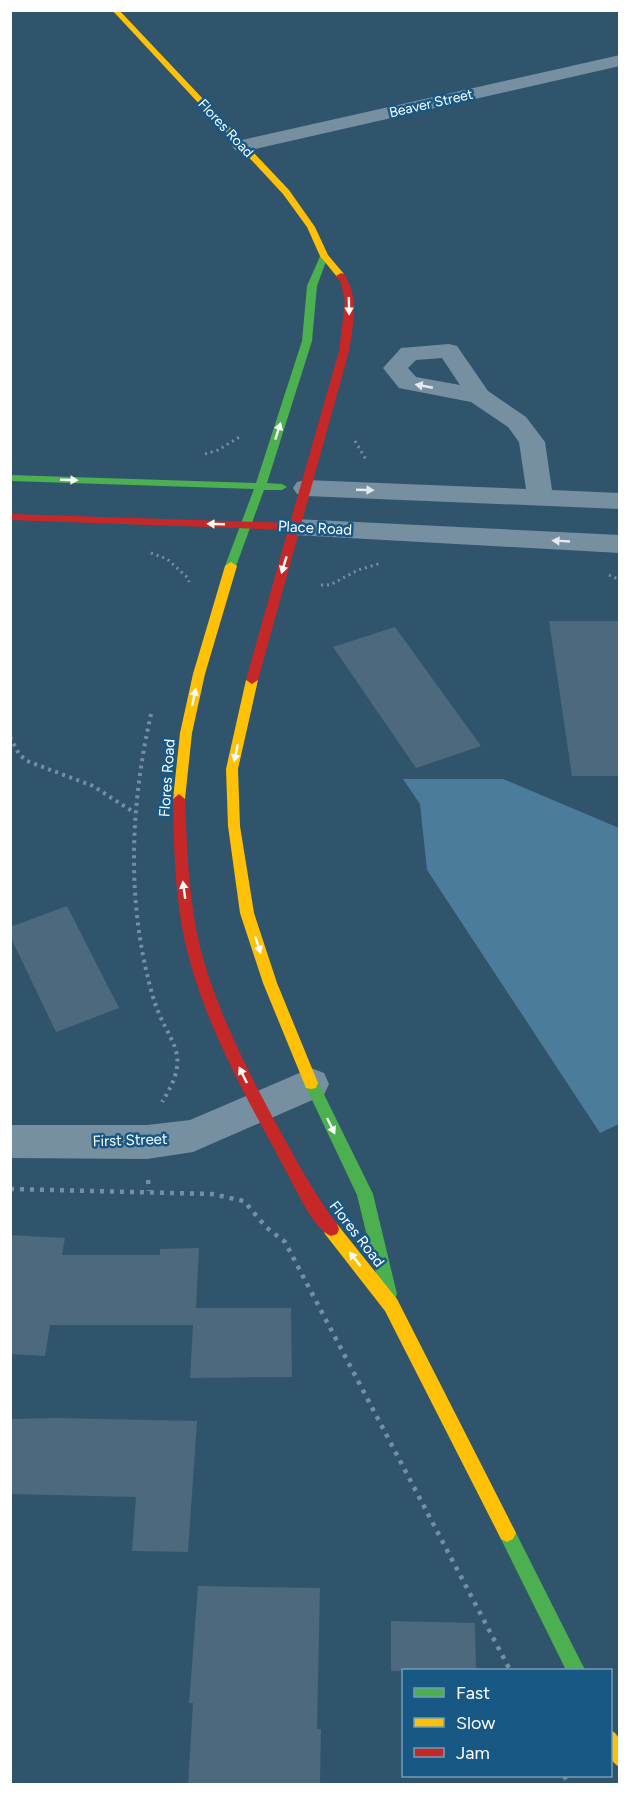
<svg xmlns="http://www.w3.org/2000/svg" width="630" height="1795" font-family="Figtree,sans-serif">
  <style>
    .water { fill: #4c7c9b }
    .building { fill: #4c697d }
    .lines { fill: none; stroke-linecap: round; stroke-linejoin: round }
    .path-far2 { stroke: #7690a2; stroke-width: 3; stroke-dasharray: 2 4; stroke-linecap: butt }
    .path-far1 { stroke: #7690a2; stroke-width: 4; stroke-dasharray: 3 4.5; stroke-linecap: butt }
    .path { stroke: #7690a2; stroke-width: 4.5; stroke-dasharray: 4 6; stroke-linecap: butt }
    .street { fill: #7690a2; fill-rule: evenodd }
    .fast { fill: #4caf50; fill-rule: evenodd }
    .slow { fill: #ffc107; fill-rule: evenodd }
    .jam { fill: #c62828; fill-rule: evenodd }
    .oneway { fill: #f6fbf6 }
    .oneway2 { fill: #e4e9ec }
    .labels { text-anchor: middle; stroke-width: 5; stroke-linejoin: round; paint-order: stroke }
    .far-street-label { font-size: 14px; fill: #fff; stroke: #175885 }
    .street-label { font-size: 15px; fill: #fff; stroke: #175885 }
  </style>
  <rect width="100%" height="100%" fill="#30546c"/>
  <!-- water -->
  <path class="water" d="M403,779H503L619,828V1124L600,1133L427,870L420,804Z"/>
  <!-- building -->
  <g class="building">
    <path d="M549,621H620V776H572Z"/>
    <path d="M395,627L481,746L416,768L333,647Z"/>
    <path d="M67,906L119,1008L56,1032L10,936V927Z"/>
    <path d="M10,1235L65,1238L62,1255H160V1249L199,1248L196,1308H291L292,1377L190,1378L193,1325H50L45,1356L10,1354Z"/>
    <path d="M57,1418L197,1421L188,1552L132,1551L136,1497L10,1494V1419Z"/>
    <path d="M198,1586L320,1588L317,1729H321L320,1785H188L193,1703H189Z"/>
    <path d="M391,1621L475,1623L476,1671H391Z"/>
  </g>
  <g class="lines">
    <!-- path-far2 -->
    <g class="path-far2">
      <path d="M355,441L367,461"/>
      <path d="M205,454L218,450L241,436"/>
      <path d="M151,553L167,559L188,578L189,582"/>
      <path d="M609,575L620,580"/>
      <path d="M321,585H330L358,570L382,563"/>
    </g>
    <!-- path-far1 -->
    <g class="path-far1">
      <path d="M151,714C130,808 126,904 153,997C167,1045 195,1050 162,1102"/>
      <path d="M10,737L19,754L27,761L93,786L135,813"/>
    </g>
    <!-- path -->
    <g class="path">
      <path d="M148,1180L149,1191"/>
      <path d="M10,1189L212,1194L244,1201L266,1227L285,1242L510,1670"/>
      <path d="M564,1776L569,1784"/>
    </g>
    <!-- street -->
    <g class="street">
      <path d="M620,55V66L242,152L235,150L232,146L235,142L242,140Z"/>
      <path d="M449,344L457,346L488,391L526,417L545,442L552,490L620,493V509L306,496L297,494L293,488L297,482L306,480L526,489L519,442L508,427L471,402L399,388L383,368L401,348ZM442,358L460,385L416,377L408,368L416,360Z"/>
      <path d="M295,519L620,535V553L295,535L286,533L282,527L286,521Z"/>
      <path d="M311,1068L324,1073L329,1084L324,1095L193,1152L147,1159L10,1158V1125H147L190,1120Z"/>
    </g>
    <!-- fast -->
    <g class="fast">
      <path d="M321,254L328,256L317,286L312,341L267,483L282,484L287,487L282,490H264L235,569L231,570L225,566L254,489L10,481V475L256,483L302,341L307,286Z"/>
      <path d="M311,1077L316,1078L373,1194L397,1294L395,1299L389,1302L383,1299L381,1294L357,1195L304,1083L306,1078Z"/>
      <path d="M507,1524L513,1527L585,1670H566L498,1533L501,1527Z"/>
    </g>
    <!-- slow -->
    <g class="slow">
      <path d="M112,10H119L289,190L315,227L328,255L344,274V278H338L320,256L307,227L283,194Z"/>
      <path d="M231,562L237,566L205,674L192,733L185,799L179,804L173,799L180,733L193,674L225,566Z"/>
      <path d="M252,676L258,680L238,769L240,826L254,913L277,983L318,1083L316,1088L311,1089L306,1088L304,1083L263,983L240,913L228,826L226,769L246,680Z"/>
      <path d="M331,1222L337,1224L397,1299L513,1527L516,1533L513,1539L507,1542L501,1539L385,1311L325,1234L323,1229L325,1224Z"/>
      <path d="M610,1730C624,1735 620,1754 620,1767C606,1761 610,1742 610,1730Z"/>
    </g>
    <!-- jam -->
    <g class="jam">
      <path d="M341,273L344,274C360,298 353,324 349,351L258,680L252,684L246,680L288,530L10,520V514L290,523L339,351L345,302L341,283L336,276Z"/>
      <path d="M179,794L185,799C187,852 189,907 203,958C219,1014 246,1067 273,1118C293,1154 312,1191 337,1224L339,1229L337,1234L331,1236C314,1230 294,1186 285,1169C249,1102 209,1033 189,958C175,906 174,852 173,799Z"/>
    </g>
  </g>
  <!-- one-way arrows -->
  <defs><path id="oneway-solid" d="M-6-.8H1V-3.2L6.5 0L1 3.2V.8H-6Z" transform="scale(1.5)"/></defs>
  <g class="oneway">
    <use href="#oneway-solid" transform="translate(349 306) rotate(89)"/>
    <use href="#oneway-solid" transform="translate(278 431) rotate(-72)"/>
    <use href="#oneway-solid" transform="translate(69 480) rotate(2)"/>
    <use href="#oneway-solid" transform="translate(216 524) rotate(-178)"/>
    <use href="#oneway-solid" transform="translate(284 565) rotate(107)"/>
    <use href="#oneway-solid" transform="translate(194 697) rotate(-78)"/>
    <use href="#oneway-solid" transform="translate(236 753) rotate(102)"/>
    <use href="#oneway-solid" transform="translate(184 890) rotate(-98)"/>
    <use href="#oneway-solid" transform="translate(258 945) rotate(72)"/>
    <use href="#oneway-solid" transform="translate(243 1075) rotate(-116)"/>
    <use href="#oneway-solid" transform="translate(331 1126) rotate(64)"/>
    <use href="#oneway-solid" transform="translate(355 1259) rotate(-128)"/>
  </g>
  <g class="oneway2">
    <use href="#oneway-solid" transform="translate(424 386) rotate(-169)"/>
    <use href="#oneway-solid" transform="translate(365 490) rotate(2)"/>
    <use href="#oneway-solid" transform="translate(561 541) rotate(-177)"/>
  </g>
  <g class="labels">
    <!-- far-street labels -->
    <g class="far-street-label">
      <text transform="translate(431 103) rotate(-13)" y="5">Beaver Street</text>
      <text transform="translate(226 128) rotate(47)" y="5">Flores Road</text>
    </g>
    <!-- street labels -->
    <g class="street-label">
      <text transform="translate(315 528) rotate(3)" y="5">Place Road</text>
      <text transform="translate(167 778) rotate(-86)" y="5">Flores Road</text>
      <text transform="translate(130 1140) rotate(-2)" y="5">First Street</text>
      <text transform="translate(357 1234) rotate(52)" y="5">Flores Road</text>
    </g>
  </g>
  <!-- border -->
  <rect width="630" height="1795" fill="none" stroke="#ffffff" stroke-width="24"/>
  <!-- legend -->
  <rect x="402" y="1669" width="210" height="108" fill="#175885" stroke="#749bb6" stroke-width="1.5"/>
  <rect x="414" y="1688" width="30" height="9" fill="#4caf50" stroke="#749bb6" stroke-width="1.5"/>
  <text x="456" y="1699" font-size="18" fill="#ffffff">Fast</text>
  <rect x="414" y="1718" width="30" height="9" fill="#ffc107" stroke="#749bb6" stroke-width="1.5"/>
  <text x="456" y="1729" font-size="18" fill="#ffffff">Slow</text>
  <rect x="414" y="1748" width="30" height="9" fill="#c62828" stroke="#749bb6" stroke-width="1.5"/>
  <text x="456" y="1759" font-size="18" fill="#ffffff">Jam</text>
</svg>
